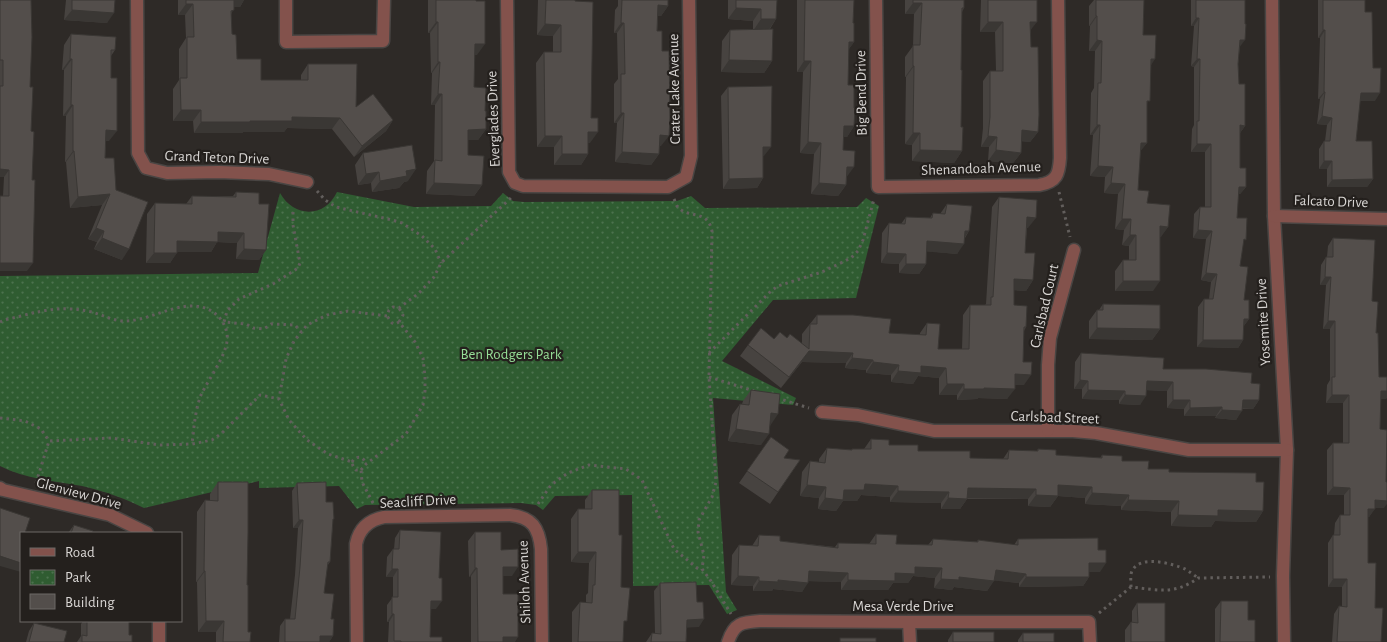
<svg xmlns="http://www.w3.org/2000/svg" width="1387" height="642" font-family="'Alegreya Sans',sans-serif">
  <style>
    .park { fill: url(#park-dots) }
    .lines { fill: none; stroke-linecap: round; stroke-linejoin: round }
    .minor-casing { stroke: #494543; stroke-width: 15 }
    .path { stroke: #625e5c; stroke-width: 3; stroke-dasharray: 2.5 4; stroke-linecap: butt }
    .minor { stroke: #83524c; stroke-width: 12 }
    .wall { fill: #474340 }
    .shaded-wall { fill: #3a3734 }
    .building { fill: #534e4b; stroke: #3a3734 }
    .labels { text-anchor: middle; stroke-width: 4.5; stroke-linejoin: round; paint-order: stroke }
    .street-label { font-size: 15px; fill: #d8d5d3; stroke: #24201d }
    .park-label { font-size: 15px; fill: #95dc96; stroke: #24201d }
  </style>
  <defs>
    <pattern id="park-dots" width="8" height="8" patternUnits="userSpaceOnUse" patternTransform="scale(1.25)"><rect width="8" height="8" fill="#2f5c31"/><path d="M2 2h.1M6 6h.1" fill="none" stroke="#4c724e" stroke-width="1.8" stroke-linecap="round"/></pattern>
  </defs>
  <rect width="100%" height="100%" fill="#2e2a27"/>
  <!-- park -->
  <path class="park" d="M337,192L414,207L491,206L503,193L513,201L524,202L677,201L691,196L705,208L857,207L866,198L879,206L856,298L773,300L722,361L796,398L793,405L713,398L726,592L737,610L727,614L709,585L633,586L632,495L555,496L543,510L536,505L521,503L365,505L357,509L339,486L259,488V481L144,508C124,498 104,491 82,486C54,481 26,479 0,466V276L258,273L280,193C294,218 325,218 337,192Z"/>
  <g class="lines">
    <!-- minor casing -->
    <g class="minor-casing">
      <g id="minor">
        <path d="M137,0L138,153L146,168L167,173L219,172L269,174L307,182"/>
        <path d="M286,0V42L383,41L384,0"/>
        <path d="M507,0L509,172L515,183L523,186L668,187L686,177L691,156L689,0"/>
        <path d="M876,0L878,187L1039,185C1057,182 1059,174 1060,158L1058,0"/>
        <path d="M1272,0L1274,216L1287,450L1283,576L1284,642"/>
        <path d="M1274,216L1387,219"/>
        <path d="M822,412L858,415L934,431H1073L1096,433L1189,450H1287"/>
        <path d="M1048,430V365L1050,338L1074,250"/>
        <path d="M0,488L3,490L110,515L147,533"/>
        <path d="M909,622L910,642"/>
        <path d="M159,642V621"/>
        <path d="M357,642L356,544C359,529 369,520 384,517L510,515C532,517 539,528 541,549L542,642"/>
        <path d="M728,642C734,623 742,622 760,621L909,622H1089L1090,642"/>
      </g>
    </g>
    <!-- path -->
    <g class="path">
      <path d="M317,191L325,200L336,207L392,220L402,223L422,236L435,249L441,263"/>
      <path d="M1059,192L1070,237"/>
      <path d="M674,199C675,201 676,204 677,206C688,220 707,208 712,231L709,377L716,482L712,497L699,520L698,532L704,555L702,569L711,581L731,614"/>
      <path d="M293,212V225L300,263L298,268L273,284L239,299L227,311L224,322L246,324L253,328L264,329L271,324L295,325L301,332"/>
      <path d="M0,322C6,319 14,318 21,316C47,309 66,306 92,312C103,315 113,321 125,321C155,321 192,290 219,317C223,322 226,327 227,334C230,351 209,378 201,395C195,410 194,428 192,444"/>
      <path d="M399,322L403,315L399,308"/>
      <path d="M709,353L771,291L778,286L822,272L851,258L858,251L863,240L874,199"/>
      <path d="M709,377L754,391"/>
      <path d="M777,398L809,408"/>
      <path d="M0,418L25,421L41,429L49,441L111,438L160,445L192,444L212,440L222,433L260,395L279,399"/>
      <path d="M352,462L354,459C360,455 364,458 366,464"/>
      <path d="M361,470L366,464L406,434L423,405L425,391V377L423,358L415,342L399,322L395,324L392,323L387,316"/>
      <path d="M36,483L49,441"/>
      <path d="M373,503L362,482L361,470H356L353,466L352,462L328,454L307,440L289,420L279,399L286,359L294,341L307,325L327,315L348,311L387,316L389,310L393,307L399,308L419,293L434,277L441,263L513,196"/>
      <path d="M538,504L551,485L568,473L589,465L626,469L642,480L674,549L697,568L702,569"/>
      <path d="M1131,587C1131,582 1130,575 1132,571C1140,554 1173,564 1185,569C1190,572 1194,575 1198,578"/>
      <path d="M1099,613L1131,587C1158,590 1175,595 1198,578L1270,577"/>
    </g>
    <!-- minor -->
    <use href="#minor" class="minor"/>
  </g>
  <!-- wall -->
  <g class="wall">
    <path d="M0,0L30,87L31,131L27,271L3,196L4,177H0Z"/>
    <path d="M66,0H115L107,23L64,20Z"/>
    <path d="M178,0H244L240,7H234L231,15L232,34L237,59L261,80H301V75L308,64L356,107L393,120L386,131L354,157L332,129L287,128L284,132H243L242,133H194L193,121H173V89L179,80V49L186,38L185,15H178Z"/>
    <path d="M428,0H476L477,55H474V87L485,111L486,129L478,140H468V155L482,185L474,196L426,194L427,171L434,161L435,105H431L432,73H431L430,33H428Z"/>
    <path d="M538,0H575L590,143H588V154L581,165H554V147H537L536,63L544,52H553V36L537,35Z"/>
    <path d="M618,0H668V6L661,16H658L657,31L661,146H659V154L651,165L615,162L617,123H614V84L618,79L617,33H614L615,10L618,6Z"/>
    <path d="M728,0H777L776,19L770,29L772,61L764,73L721,72L722,41L730,30L753,29V21L728,19Z"/>
    <path d="M797,0H854L853,23L854,42L848,50V85L854,108V126L847,137H843V150L847,177L846,185L838,196L811,194L814,154L800,153L803,72H797Z"/>
    <path d="M905,0H964V8L962,12L961,70V127L962,151L954,163L912,161V145L905,144L906,77H905V57L913,46L914,14H905Z"/>
    <path d="M981,0H1037L1031,30V47L1038,132L1030,142L1022,141L1021,153L1013,163L988,161L989,147H981L983,128V81L990,71H996L995,32H980Z"/>
    <path d="M1094,0H1144L1143,35L1151,66L1147,105V143L1140,151L1138,190L1147,203L1168,227L1160,237L1153,291H1115V271L1123,260H1129V246L1122,245L1124,230L1115,229L1118,194L1104,193L1105,177L1090,176L1093,135H1090L1091,93L1094,88L1095,51H1089L1090,26H1089V6Z"/>
    <path d="M1191,0H1245L1238,64L1239,84L1245,126L1240,133V168L1246,187L1240,194H1238L1237,218L1243,244L1240,266L1244,300L1249,319L1243,327V340L1238,348L1197,347L1198,307L1204,299H1209L1211,282L1201,280L1206,239L1193,238L1194,214L1200,207H1205V152H1191L1192,129L1194,125V67L1191,66L1194,26H1191Z"/>
    <path d="M1318,0H1365V12L1373,68L1375,101H1360L1356,141L1373,179L1367,187H1327V169H1319V149L1324,141H1325L1327,125L1317,124L1320,99H1318L1320,38H1318Z"/>
    <path d="M71,34L115,50L111,56L109,141H106L105,158L122,260L94,249L97,242L88,239L102,205L70,208L66,162H65L66,116H63L64,70H62L64,45Z"/>
    <path d="M728,87L764,156H763V178L757,188L723,189L721,96Z"/>
    <path d="M363,153L408,181L404,182L399,188L372,192L371,183L358,185L355,165Z"/>
    <path d="M236,192L259,204L266,250L259,260L236,259L237,243L217,242L211,252H177L170,263H146L147,214L155,203L186,204L192,196H233Z"/>
    <path d="M999,197L1028,228H1027L1025,253L1033,280L1026,291L1014,290V305L1026,327L1024,331L1023,362L1024,385H1015L1007,399L978,398L977,399L957,400V395H939V378L918,376L913,384L891,382V375L866,373V370L845,368L846,363L802,362L781,388L740,356L748,345L774,339L787,338L802,344V334L817,315L889,333L920,335V333L927,323L938,349H962L963,315L970,305H985L986,304L992,207Z"/>
    <path d="M947,204L969,231L965,238L957,254L926,251V264L919,274L899,273V264L881,263L882,233L889,223L901,224L906,217L930,218L933,213L940,214Z"/>
    <path d="M1333,238L1372,301L1376,333L1379,377H1387V397L1386,399H1381L1380,429L1384,508H1375L1369,517H1368V563L1381,642H1332L1334,614L1339,606H1342V587H1328V543L1333,535H1334L1335,523L1340,515H1344V495H1327V450L1333,443H1343V403H1326L1327,385L1330,380V329H1323L1326,285H1320L1321,265L1326,257H1327L1328,246Z"/>
    <path d="M1103,304L1160,329L1152,340L1089,339V321L1097,310H1099Z"/>
    <path d="M1081,353L1163,369L1251,383L1259,400L1253,409H1242L1236,420L1215,418L1216,416H1184V409L1167,408V391L1146,390L1140,405L1119,404V400L1082,399V389H1074L1075,362Z"/>
    <path d="M751,390L770,425L761,445L728,441L732,415L740,404H742L743,401Z"/>
    <path d="M771,437L784,458L800,460L770,504L739,483Z"/>
    <path d="M871,439L889,445L918,451L970,458L1003,459L1009,450L1037,451L1038,449L1056,455L1100,458L1102,455L1148,469L1169,472L1256,482L1263,511L1256,522L1215,521L1211,527L1171,526V512L1121,510V506L1085,504V498L1058,496L1050,507L1028,506V499H967L960,509H941V503L890,502V497L861,495L857,501H843L836,511L818,509L819,498L800,496L802,472L810,461L819,462V459L827,448L851,450L852,449H864Z"/>
    <path d="M218,482L247,585L248,632L250,642H216V632H198L197,582H196L197,512L205,500L210,501V494Z"/>
    <path d="M297,483L326,502L333,521L330,562L327,566L324,593L331,619L333,636L329,642H279L280,626L285,619H290L295,575L298,528H293L292,491Z"/>
    <path d="M592,490L619,535L623,627V642H572V612L580,602H586V595L588,593L589,563L571,562V519L578,509H585V500Z"/>
    <path d="M74,525L92,533H68Z"/>
    <path d="M400,530L436,609H431L430,637L442,642H388L389,622H387V605L393,597V577H386L387,557L393,549H394L395,538Z"/>
    <path d="M475,532L501,550L512,576H503V594L515,642H471V576L469,577L468,541Z"/>
    <path d="M876,534L896,544L928,545L933,539L977,542L978,540L1014,545L1018,539L1098,550L1100,572H1089V577L1083,586L1019,587V583L994,580L987,591L954,587L952,590L934,588L935,578L913,576L908,583H893L888,590H841V582L808,581L802,592L773,589L772,591H753V586L731,585L732,555L739,545L752,546L759,535L780,541L835,547L838,543L869,544Z"/>
    <path d="M660,583L697,602L699,627H687L686,642H646L652,633H655L654,591Z"/>
    <path d="M1221,601L1248,620L1255,642H1215V609Z"/>
    <path d="M1137,603L1165,642H1125V630L1131,622H1132V611Z"/>
    <path d="M83,621H129V635L132,642H77L81,636V624Z"/>
    <path d="M34,623L64,642H26L29,631Z"/>
    <path d="M953,632L994,642H948V640Z"/>
    <path d="M1023,633L1054,642H1018V640Z"/>
  </g>
  <!-- shaded-wall -->
  <g class="shaded-wall">
    <path d="M230,0H244L240,7H226Z"/>
    <path d="M913,3H922L914,14H905Z"/>
    <path d="M186,4H193L185,15H178Z"/>
    <path d="M658,5L668,6L661,16H651Z"/>
    <path d="M736,8L761,9L753,21L728,19Z"/>
    <path d="M72,10L114,13L107,23L64,20Z"/>
    <path d="M1096,16H1097L1090,26H1089Z"/>
    <path d="M1196,18H1199L1194,26H1191Z"/>
    <path d="M761,19H776L768,31H753Z"/>
    <path d="M436,22H438L430,33H428Z"/>
    <path d="M988,22H1003L995,32H980Z"/>
    <path d="M1030,22H1037L1029,32Z"/>
    <path d="M621,23H624L617,33H614Z"/>
    <path d="M545,24L561,25L553,36L537,35Z"/>
    <path d="M1323,30H1325L1320,38H1318Z"/>
    <path d="M1097,40L1102,41L1095,51H1089Z"/>
    <path d="M1240,40H1245L1239,48Z"/>
    <path d="M849,42H854L846,53Z"/>
    <path d="M475,44H485L477,55H467Z"/>
    <path d="M70,59H72L64,70H62Z"/>
    <path d="M1151,59H1155L1148,70Z"/>
    <path d="M1197,59H1200L1194,67L1191,66Z"/>
    <path d="M729,60L772,61L764,73L721,72Z"/>
    <path d="M804,61H811L803,72H797Z"/>
    <path d="M438,62H440L432,73H431Z"/>
    <path d="M913,66H914L906,77H905Z"/>
    <path d="M1324,92H1325L1320,99H1318Z"/>
    <path d="M1361,93H1380L1375,101H1356Z"/>
    <path d="M438,94H442L435,105H431Z"/>
    <path d="M71,105H73L66,116H63Z"/>
    <path d="M181,110H201L193,121H173Z"/>
    <path d="M621,113H624L617,123H614Z"/>
    <path d="M1322,116L1332,118L1327,125L1317,124Z"/>
    <path d="M292,117L340,118L332,129L287,128L284,132H243L242,133H194L201,122L250,121Z"/>
    <path d="M393,120L386,131L354,157L362,146Z"/>
    <path d="M1097,125H1100L1093,135H1090Z"/>
    <path d="M1240,125L1245,126L1240,133Z"/>
    <path d="M844,126H854L847,137H836Z"/>
    <path d="M486,129L478,140H460L468,130Z"/>
    <path d="M106,130L117,131L109,141H98Z"/>
    <path d="M1022,130L1038,132L1030,142L1015,141Z"/>
    <path d="M588,132H598L590,143H581Z"/>
    <path d="M913,133H920L912,145L905,144Z"/>
    <path d="M660,135L669,136L661,146H652Z"/>
    <path d="M545,136H562L554,147H537Z"/>
    <path d="M988,136L997,137L989,147H981Z"/>
    <path d="M808,142L821,143L814,154L800,153Z"/>
    <path d="M1141,143H1147L1139,153Z"/>
    <path d="M1197,144H1211L1205,152H1191Z"/>
    <path d="M763,147H771L764,156H756Z"/>
    <path d="M920,150L962,151L954,163L912,161Z"/>
    <path d="M996,150L1021,153L1013,163L988,161Z"/>
    <path d="M73,151H74L66,162H65Z"/>
    <path d="M622,152L659,154L651,165L615,162Z"/>
    <path d="M562,154H588L581,165H554Z"/>
    <path d="M1324,161H1332L1327,169H1319Z"/>
    <path d="M1098,166L1113,167L1105,177L1090,176Z"/>
    <path d="M847,167H854L846,178Z"/>
    <path d="M0,169L9,170L4,177H0Z"/>
    <path d="M416,169L408,181L404,182L399,188L372,192L380,181L406,171Z"/>
    <path d="M379,172L371,183L358,185L366,174Z"/>
    <path d="M763,178L757,188L723,189L729,179Z"/>
    <path d="M1373,179L1367,187H1327L1332,180Z"/>
    <path d="M434,183L482,185L474,196L426,194Z"/>
    <path d="M819,183L846,185L838,196L811,194Z"/>
    <path d="M1111,183L1125,184L1118,194L1104,193Z"/>
    <path d="M1239,187H1246L1240,194H1233Z"/>
    <path d="M110,194L102,205L70,208L78,197Z"/>
    <path d="M1027,217L1036,218L1028,228H1020Z"/>
    <path d="M1122,219H1131L1124,230L1115,229Z"/>
    <path d="M1160,226L1168,227L1161,237H1153Z"/>
    <path d="M96,228L104,231L97,242L88,239Z"/>
    <path d="M1198,230L1212,231L1206,239L1193,238Z"/>
    <path d="M965,231H969L962,241Z"/>
    <path d="M218,232L244,233L237,243L217,242L211,252H170L177,241Z"/>
    <path d="M1130,235H1136L1129,246L1122,245Z"/>
    <path d="M102,238L129,249L122,260L94,249Z"/>
    <path d="M927,241L964,244L957,254L920,251Z"/>
    <path d="M244,249L266,250L259,260L236,259Z"/>
    <path d="M154,253H177L170,263H146Z"/>
    <path d="M887,253L906,254L899,264L881,263Z"/>
    <path d="M0,263H33L27,271H0Z"/>
    <path d="M906,264H926L919,274L899,273Z"/>
    <path d="M1206,273L1217,274L1211,282L1201,280Z"/>
    <path d="M1325,277H1331L1326,285H1320Z"/>
    <path d="M1014,279L1033,280L1026,291L1007,290Z"/>
    <path d="M1123,281H1160L1153,291H1115Z"/>
    <path d="M1244,319H1249L1243,327Z"/>
    <path d="M1328,321H1335L1330,329H1323Z"/>
    <path d="M1097,328L1160,329L1152,340L1089,339Z"/>
    <path d="M1203,340H1243L1238,348L1197,347Z"/>
    <path d="M809,351L853,353L846,363L802,362L781,388Z"/>
    <path d="M852,358L873,360L866,370L845,368Z"/>
    <path d="M873,362L899,365L891,375L866,373Z"/>
    <path d="M921,366L946,368L939,378L918,376L913,384L891,382L898,371Z"/>
    <path d="M1015,374L1031,375L1024,385H1008Z"/>
    <path d="M1080,380L1088,381L1082,389H1074Z"/>
    <path d="M1147,381L1173,382L1167,391L1141,390Z"/>
    <path d="M947,384H964L957,395H939Z"/>
    <path d="M984,388L1015,389L1007,399L978,398L977,399L957,400L964,389Z"/>
    <path d="M1088,390L1125,391L1119,400L1082,399Z"/>
    <path d="M1381,391H1387V397L1386,399H1375Z"/>
    <path d="M1125,395L1146,396L1140,405L1119,404Z"/>
    <path d="M1332,395H1349L1343,403H1326Z"/>
    <path d="M1173,400H1190L1184,409L1167,408Z"/>
    <path d="M1243,400H1259L1253,409L1236,408Z"/>
    <path d="M1222,407L1216,416H1184L1190,408Z"/>
    <path d="M1222,410L1242,411L1236,420L1215,418Z"/>
    <path d="M771,413L778,414L770,426Z"/>
    <path d="M736,429L769,434L761,445L728,441Z"/>
    <path d="M865,484L898,486L890,497L861,495L857,501H843L836,511L818,509L825,498L844,490Z"/>
    <path d="M807,485L826,487L819,498L800,496Z"/>
    <path d="M1058,485L1092,487L1085,498L1058,496L1050,507L1028,506L1036,495Z"/>
    <path d="M1333,487L1350,488L1344,495H1327Z"/>
    <path d="M968,488L1036,489L1028,499L960,498Z"/>
    <path d="M898,491L949,492L941,503L890,502Z"/>
    <path d="M1092,493L1129,495L1121,506L1085,504Z"/>
    <path d="M948,498L967,499L960,509H941Z"/>
    <path d="M1128,500L1179,501L1171,512L1121,510Z"/>
    <path d="M1375,500L1387,501V504L1384,508H1370Z"/>
    <path d="M1368,509H1375L1369,517L1363,516Z"/>
    <path d="M1218,510L1263,511L1256,522L1215,521L1211,527L1171,526L1178,515Z"/>
    <path d="M299,520H303L298,528H293Z"/>
    <path d="M578,552H596L589,563L571,562Z"/>
    <path d="M0,556L21,563V572L0,566Z"/>
    <path d="M1089,563H1106L1100,572H1082Z"/>
    <path d="M503,567H518L512,576H497Z"/>
    <path d="M915,567L942,568L935,578L913,576L908,583H893L888,590H841L848,580L895,573Z"/>
    <path d="M475,568H477L471,576L469,577Z"/>
    <path d="M392,569H398L393,577H386Z"/>
    <path d="M996,570L1026,574L1019,583L989,580Z"/>
    <path d="M204,571H205L197,582H196Z"/>
    <path d="M809,571L848,573L841,582L803,581Z"/>
    <path d="M738,576L759,577L753,586L731,585Z"/>
    <path d="M959,577L994,581L987,591L954,587L952,590L934,588L941,579Z"/>
    <path d="M1026,577H1089L1083,586L1019,587Z"/>
    <path d="M1333,579H1347L1342,587H1328Z"/>
    <path d="M778,580L808,583L802,592L773,589L772,591H753L759,581Z"/>
    <path d="M431,601H442L436,609H426Z"/>
    <path d="M392,614H394L389,622H387Z"/>
    <path d="M704,619L699,627L681,628L687,620Z"/>
    <path d="M206,621H224L216,632H198Z"/>
    <path d="M320,636H333L329,642H316Z"/>
    <path d="M503,637H518L515,642H499Z"/>
  </g>
  <!-- building -->
  <g class="building">
    <path d="M0,0H31L32,37L30,87H33L31,131L34,132L32,180H35L33,263H0V196H9V170L0,169V86H3V60H0Z"/>
    <path d="M72,0H115L114,13L72,10Z"/>
    <path d="M186,0H234V10L231,11L232,34L236,35L237,59H261V80H308V64H357L356,107L373,94L393,120L362,146L340,118L292,117V121H250V122H201V110H181L180,78H187V37H194L193,4H186Z"/>
    <path d="M436,0H476V1H485V44H475L474,87L486,88L485,111H486V129L468,130V155L484,156L482,185L434,183L435,160L442,161V94H438L440,62H438V22H436Z"/>
    <path d="M546,0H575V1L593,2L591,118H598V132H588V154H562V136H545L544,52H561V25L545,24Z"/>
    <path d="M622,0H668V6L658,5L657,31H662V51H669L670,118L669,136L660,135L659,154L622,152L624,113H621V74H625L624,23H621Z"/>
    <path d="M736,0H777L776,19H761V9L736,8Z"/>
    <path d="M805,0H854L853,23H854V42H849L848,85H854V108H855L854,126H844L843,150L855,151L854,167H847L846,185L819,183L821,143L808,142L811,61H804Z"/>
    <path d="M913,0H964V8H962L961,70H962L961,127H963L962,151L920,150V133H913L914,66H913V45H920L922,3H913Z"/>
    <path d="M988,0H1037V22H1030L1031,47H1038L1039,115L1038,132L1022,130L1021,153L996,150L997,137L988,136L990,117V71H1003V22H988Z"/>
    <path d="M1096,0H1144L1143,35H1156L1155,59H1151L1150,101H1147V143H1141L1138,190L1149,191L1147,203L1170,205L1168,227L1160,226V281H1123V260H1136V235H1130L1131,219H1122L1125,184L1111,183L1113,167L1098,166L1100,125H1097L1098,83H1101L1102,41L1097,40V16H1096Z"/>
    <path d="M1196,0H1245V24H1246L1245,40H1240L1238,64L1239,84H1245V126L1240,125V168H1246V187H1239L1237,218H1247L1246,240L1244,239L1240,266L1248,267L1244,300H1249V319H1244L1243,340H1203L1204,299H1213L1217,274L1206,273L1212,231L1198,230L1200,207H1211V144H1197V121H1199L1200,59H1197L1199,18H1196Z"/>
    <path d="M1323,0H1365V12H1372L1373,68H1381L1380,93H1361L1356,141H1372L1373,179L1332,180V161H1324V141H1330L1332,118L1322,116L1325,92H1324L1325,30H1323Z"/>
    <path d="M773,29L772,61L729,60L730,30Z"/>
    <path d="M71,34L116,37L115,50H111V78H117V131L106,130L105,158H114L116,190L148,202L129,249L102,238L104,231L96,228L110,194L78,197L74,151H73V105H71L72,59H70Z"/>
    <path d="M772,86L771,147H763V178L729,179L728,87Z"/>
    <path d="M412,145L416,169L406,171L407,176L380,181L379,172L366,174L363,153Z"/>
    <path d="M236,192L259,193V204H269L266,250L244,249V233L218,232V242L177,241V253H154L155,203L192,204V196L236,197Z"/>
    <path d="M999,197L1037,200L1036,218L1027,217L1025,253H1035L1033,280L1014,279V305L1027,306L1026,327H1024L1023,362H1032L1031,375L1015,374V389L984,388V389H964V384H947L946,368L921,366V373L898,371L899,365L873,362V360L852,358L853,353L809,351L789,377L748,345L761,328L774,339L780,332L787,338L790,334L809,349L810,324H817V315H853L891,319L889,333L926,335L927,323L940,324L938,349H969L970,305H991V297H993Z"/>
    <path d="M947,204L972,206L969,231H965L964,244L927,241L926,264H906V254L887,253L889,223L905,224L906,217L932,218L933,213L945,214Z"/>
    <path d="M1333,238L1375,240L1372,301L1378,302L1376,333H1378L1379,377H1387V391H1381L1380,429L1387,430L1386,482H1387V501L1375,500V509H1368V563H1376L1375,608H1383L1381,642H1337L1339,606L1347,607V579H1333V535H1340V515H1350V488L1333,487V443H1349V395H1332V377H1335V321H1328L1331,277H1325L1326,257H1333Z"/>
    <path d="M1103,304L1160,305V329L1097,328V310H1103Z"/>
    <path d="M1081,353L1164,358L1163,369H1206L1252,373L1251,383L1260,384L1259,400H1243L1242,411L1222,410V407L1190,408V400H1173V382L1147,381L1146,396L1125,395V391L1088,390V381L1080,380Z"/>
    <path d="M751,390L780,394L778,414L771,413L769,434L736,429L740,404L749,405Z"/>
    <path d="M771,437L789,450L784,458L800,460L778,492L747,471Z"/>
    <path d="M871,439L889,440V445H918V451H970V458L1008,459L1009,450L1038,451V449L1056,450V455L1102,458V455L1122,456V461H1149L1148,469H1169V472L1256,473V482H1264L1263,511L1218,510V516L1178,515L1179,501L1128,500L1129,495L1092,493V487L1058,485V496L1036,495V489L968,488L967,499L948,498L949,492L898,491V486L865,484L864,490H844L843,500L825,498L826,487L807,485L810,461L825,463L827,448L852,450V449H871Z"/>
    <path d="M218,482H248V533L247,585H248V632H251L250,642H223L224,621H206L205,571H204L205,500L218,501Z"/>
    <path d="M326,482V502H333L334,519H333L330,562H328L324,593L334,594L331,619H334L333,636H320V642H285V619H295L300,567L303,520H299L297,483Z"/>
    <path d="M592,490H619V535H622L621,587L630,588L627,621H624L623,642H578L580,602L592,603L593,585H595L596,552H578V509H592Z"/>
    <path d="M0,508L30,518L25,533H21V563L0,556Z"/>
    <path d="M74,525L93,531L92,533H71Z"/>
    <path d="M400,530L441,532L439,578H442V601H431L430,637H442V642H401V641H394V614H392V597H398V569H392L393,549H399Z"/>
    <path d="M475,532H501V550L518,549V567H503V594H518V637H503V642H478L477,568H475Z"/>
    <path d="M876,534L897,535L896,544L932,545L933,539L978,542V540L1018,545V539L1098,538V550H1106V563H1089V577H1026V574L996,570L994,581L959,577V580L941,579L942,568L915,567V574L895,573V581L848,580V573L809,571L808,583L778,580V582L759,581V577L738,576L739,545L758,546L759,535L780,536V541L838,548V543L876,544Z"/>
    <path d="M696,582L697,602H703L704,619L687,620L686,642H651L652,633L661,634L660,583Z"/>
    <path d="M1221,601H1248V620H1255V642H1220Z"/>
    <path d="M1137,603H1165V642H1131V622L1138,623Z"/>
    <path d="M87,621H129V635H132V642H82V635L87,636Z"/>
    <path d="M34,623L67,631L64,642H29Z"/>
    <rect x="953" y="632" width="41" height="10"/>
    <rect x="1023" y="633" width="31" height="9"/>
    <rect x="840" y="638" width="36" height="4"/>
  </g>
  <g class="labels">
    <!-- street labels -->
    <g class="street-label">
      <text transform="translate(674 89) rotate(-91)" y="5">Crater Lake Avenue</text>
      <text transform="translate(861 93) rotate(-91)" y="5">Big Bend Drive</text>
      <text transform="translate(493 119) rotate(-92)" y="5">Everglades Drive</text>
      <text transform="translate(217 157) rotate(2)" y="5">Grand Teton Drive</text>
      <text transform="translate(981 168) rotate(-2)" y="5">Shenandoah Avenue</text>
      <text transform="translate(1331 201) rotate(2)" y="5">Falcato Drive</text>
      <text transform="translate(1044 306) rotate(-77)" y="5">Carlsbad Court</text>
      <text transform="translate(1263 322) rotate(-93)" y="5">Yosemite Drive</text>
      <text transform="translate(1055 417) rotate(2)" y="5">Carlsbad Street</text>
      <text transform="translate(79 493) rotate(15)" y="5">Glenview Drive</text>
      <text transform="translate(418 501) rotate(-3)" y="5">Seacliff Drive</text>
      <text transform="translate(524 582) rotate(-92)" y="5">Shiloh Avenue</text>
      <text x="903" y="611">Mesa Verde Drive</text>
    </g>
    <!-- park labels -->
    <g class="park-label">
      <text x="511" y="359">Ben Rodgers Park</text>
    </g>
  </g>
  <!-- legend -->
  <rect x="20" y="532" width="162" height="90" fill="#24201d" stroke="#6c6866"/>
  <rect x="30" y="548" width="25" height="8" fill="#83524c" stroke="#6c6866"/>
  <text x="65" y="557" font-size="15" fill="#d8d5d3">Road</text>
  <rect x="30" y="570" width="25" height="15" fill="url(#park-dots)" stroke="#6c6866"/>
  <text x="65" y="582" font-size="15" fill="#d8d5d3">Park</text>
  <rect x="30" y="594" width="25" height="15" fill="#534e4b" stroke="#6c6866"/>
  <text x="65" y="607" font-size="15" fill="#d8d5d3">Building</text>
</svg>
